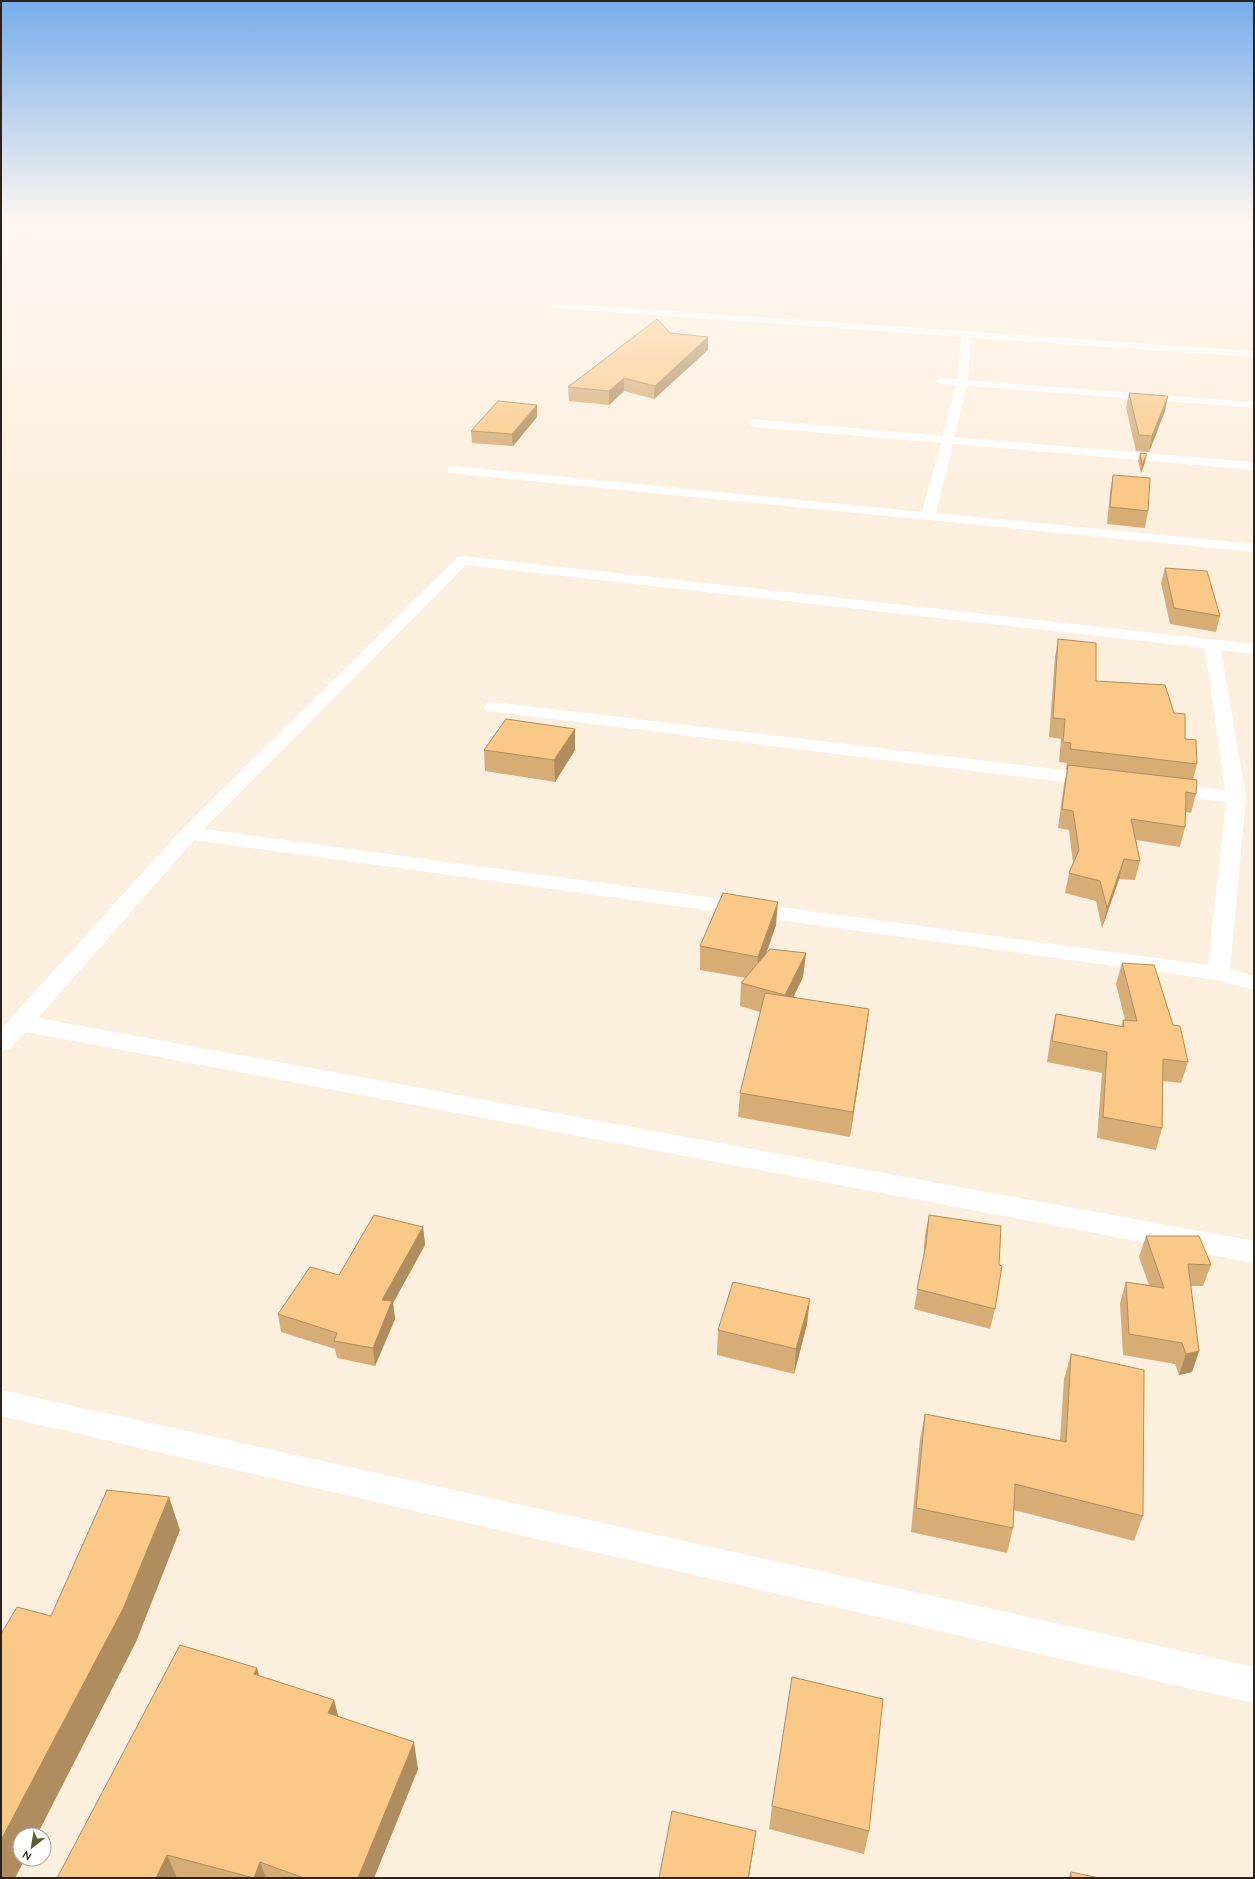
<svg xmlns="http://www.w3.org/2000/svg" width="1255" height="1879" font-family="Quicksand,sans-serif">
  <style>
    .lines { fill: none; stroke-linecap: round; stroke-linejoin: round }
    .path { stroke: #9d9284; stroke-width: 1; stroke-dasharray: 0.5 1; stroke-linecap: butt }
    .minor { fill: #fff; fill-rule: evenodd }
    .wall { fill: #d7ad75 }
    .shaded-wall { fill: #af8d5f }
    .building { fill: #fac988; stroke: #af8d5f }
  </style>
  <rect width="100%" height="100%" fill="#fdefde"/>
  <g class="lines">
    <!-- path -->
    <path class="path" d="M1,244L98,220"/>
    <!-- minor -->
    <g class="minor">
      <path d="M556,303L1254,351V357L971,338L968,380L1254,402V408L967,386L954,437L1254,462V470L953,444L936,513L1254,544V552L449,473L448,470L449,467L454,466L922,512L941,443L754,427L748,423L754,419L942,436L956,385L941,384L935,381L941,378L957,379L961,337L553,308L551,306Z"/>
      <path d="M463,556L1254,644V654L1221,650L1246,797L1230,969L1254,976V990L1217,980L194,840L38,1018L1254,1241V1263L26,1032L9,1049L1,1051V1029L182,829L458,557ZM466,565L1205,648L1225,790L1166,783L1159,785L1156,789L1159,793L1166,795L1226,802L1208,965L204,829Z"/>
      <path d="M493,702L1096,774L1103,776L1105,780L1103,784L1096,786L487,711L484,707L487,703Z"/>
      <path d="M1,1390L1254,1667V1703L1,1416Z"/>
    </g>
  </g>
  <!-- wall -->
  <g class="wall">
    <path d="M670,333L708,350L654,399L624,391L609,405L569,401L568,387Z"/>
    <path d="M1129,393L1165,411L1149,452L1136,451L1126,408Z"/>
    <path d="M537,405V417L513,446L472,443L471,431Z"/>
    <path d="M1140,453L1145,462L1141,473L1138,461Z"/>
    <path d="M1113,475L1148,511L1145,528L1107,524L1110,492Z"/>
    <path d="M1165,568L1220,616L1216,632L1170,624L1161,583Z"/>
    <path d="M1058,639L1096,681L1174,713L1185,739L1197,764L1193,780L1196,794L1191,813L1186,812L1185,827L1180,847L1136,840L1140,861L1135,880L1119,879L1102,928L1096,901L1065,893L1069,873L1073,863L1069,830L1058,828L1064,784L1067,770L1066,769L1067,763L1059,762L1061,739L1049,737L1055,657Z"/>
    <path d="M575,729V750L555,782L485,771L484,750Z"/>
    <path d="M776,925L766,954L806,953L803,977L793,998L869,1009L866,1033L850,1137L738,1117L740,1093L760,1012L740,1006L741,983L746,978L700,970V946Z"/>
    <path d="M1122,963L1173,1025L1188,1062L1181,1083L1163,1081L1162,1128L1156,1150L1097,1138L1102,1073L1047,1062L1051,1035L1056,1014L1121,1026L1123,1020H1125L1116,984Z"/>
    <path d="M929,1215L995,1309L990,1329L914,1309L923,1261L925,1235Z"/>
    <path d="M423,1227L425,1245L393,1303L395,1319L375,1366L337,1358L335,1349L281,1332L278,1314L339,1275Z"/>
    <path d="M1146,1236L1211,1265L1203,1286H1191L1199,1351L1192,1372L1179,1375L1175,1364L1123,1355L1120,1303L1126,1282L1149,1285L1139,1257Z"/>
    <path d="M807,1324L794,1374L717,1355L718,1330Z"/>
    <path d="M1071,1354L1143,1516L1134,1541L1014,1510L1013,1528L1007,1553L911,1532L920,1439L925,1414L1060,1441L1064,1379Z"/>
    <path d="M259,1676L334,1700L338,1716L418,1769L374,1878H57Z"/>
    <path d="M772,1806L869,1831L864,1854L769,1829Z"/>
    <path d="M1071,1872L1099,1878H1068Z"/>
  </g>
  <!-- shaded-wall -->
  <g class="shaded-wall">
    <path d="M708,337V350L654,399L655,386Z"/>
    <path d="M624,378V391L609,405V391Z"/>
    <path d="M1168,396L1165,411L1149,452L1152,436Z"/>
    <path d="M537,405V417L513,446L512,434Z"/>
    <path d="M1147,454L1145,462L1141,473L1142,465Z"/>
    <path d="M575,729V750L555,782L554,760Z"/>
    <path d="M1124,859L1119,879L1102,928L1107,908Z"/>
    <path d="M778,902L776,925L757,980L758,957Z"/>
    <path d="M806,953L803,977L783,1018L785,995Z"/>
    <path d="M869,1009L866,1033L850,1137L853,1112Z"/>
    <path d="M423,1227L425,1245L393,1303L395,1319L375,1366L373,1348L382,1300Z"/>
    <path d="M810,1299L807,1324L794,1374L796,1349Z"/>
    <path d="M1199,1351L1192,1372L1179,1375L1186,1354Z"/>
    <path d="M169,1497L180,1530L136,1642L37,1835H20V1859H25L15,1878H1V1840Z"/>
    <path d="M257,1668L265,1696L254,1674Z"/>
    <path d="M334,1700L341,1727L328,1713Z"/>
    <path d="M414,1742L418,1769L374,1878H358Z"/>
    <path d="M756,1831L749,1878H748Z"/>
    <path d="M167,1855L177,1878H156Z"/>
    <path d="M260,1862L266,1878H254Z"/>
  </g>
  <!-- building -->
  <g class="building">
    <path d="M657,319L670,333L708,337L655,386L624,378L609,391L568,387Z"/>
    <path d="M1129,393L1168,396L1152,436L1139,435Z"/>
    <path d="M498,401L537,405L512,434L471,431Z"/>
    <path d="M1140,453L1147,454L1142,465Z"/>
    <path d="M1113,475L1150,478L1148,511L1110,507Z"/>
    <path d="M1165,568L1207,571L1220,616L1174,608Z"/>
    <path d="M1058,639L1096,643V681L1165,685L1174,713L1185,714V739L1196,740L1197,764L1070,749L1071,743L1063,742L1065,719L1053,718Z"/>
    <path d="M506,719L575,729L554,760L484,750Z"/>
    <path d="M1068,765L1197,780L1196,794L1186,792L1185,827L1131,819L1140,861L1124,859L1107,908L1100,881L1069,873L1079,850L1073,811L1062,809Z"/>
    <path d="M723,893L778,902L758,957L700,946Z"/>
    <path d="M770,949L806,953L785,995L741,983Z"/>
    <path d="M1122,963L1154,965L1173,1025L1180,1026L1188,1062L1163,1059L1162,1128L1103,1117L1107,1052L1052,1041L1056,1014L1124,1027L1123,1020L1137,1021Z"/>
    <path d="M765,993L869,1009L853,1112L740,1093Z"/>
    <path d="M374,1215L423,1227L382,1300L392,1301L373,1348L334,1341L337,1333L278,1314L310,1267L339,1275Z"/>
    <path d="M929,1215L1001,1226L999,1265L1002,1266L995,1309L917,1289L926,1245Z"/>
    <path d="M1146,1236H1199L1211,1265L1188,1264L1199,1351L1186,1354L1182,1343L1129,1334L1126,1282L1164,1288Z"/>
    <path d="M733,1282L810,1299L796,1349L718,1330Z"/>
    <path d="M1071,1354L1144,1370L1143,1516L1015,1484L1013,1528L916,1508L925,1414L1066,1442Z"/>
    <path d="M107,1490L169,1497L123,1609L1,1840V1634L17,1607L51,1616Z"/>
    <path d="M180,1645L257,1668L254,1674L334,1700L328,1713L414,1742L358,1878H304L260,1862L254,1878L167,1855L156,1878H57Z"/>
    <path d="M792,1677L883,1699L869,1831L772,1806Z"/>
    <path d="M672,1811L756,1831L748,1878H659Z"/>
    <path d="M1071,1872L1099,1878H1071Z"/>
  </g>
  <!-- sky -->
  <linearGradient id="sky" x2="0" y2="1"><stop stop-color="#77acea"/><stop offset="0.46" stop-color="#fef8f0"/><stop offset="1" stop-color="#fef8f0" stop-opacity="0"/></linearGradient>
  <rect width="1255" height="483" fill="url(#sky)"/>
  <!-- border -->
  <rect width="1255" height="1879" fill="none" stroke="#2b2319" stroke-width="4"/>
  <!-- north arrow -->
  <g transform="translate(32 1847) rotate(211)"><circle r="19" fill="#ffffff" stroke="#aaa7a3"/>
  <path d="M0-3L7 15L0 10L-7 15Z" fill="#5d602d"/>
  <text y="-6" font-size="11" font-weight="bold" text-anchor="middle" fill="#2b2319">N</text>
  </g>
</svg>
